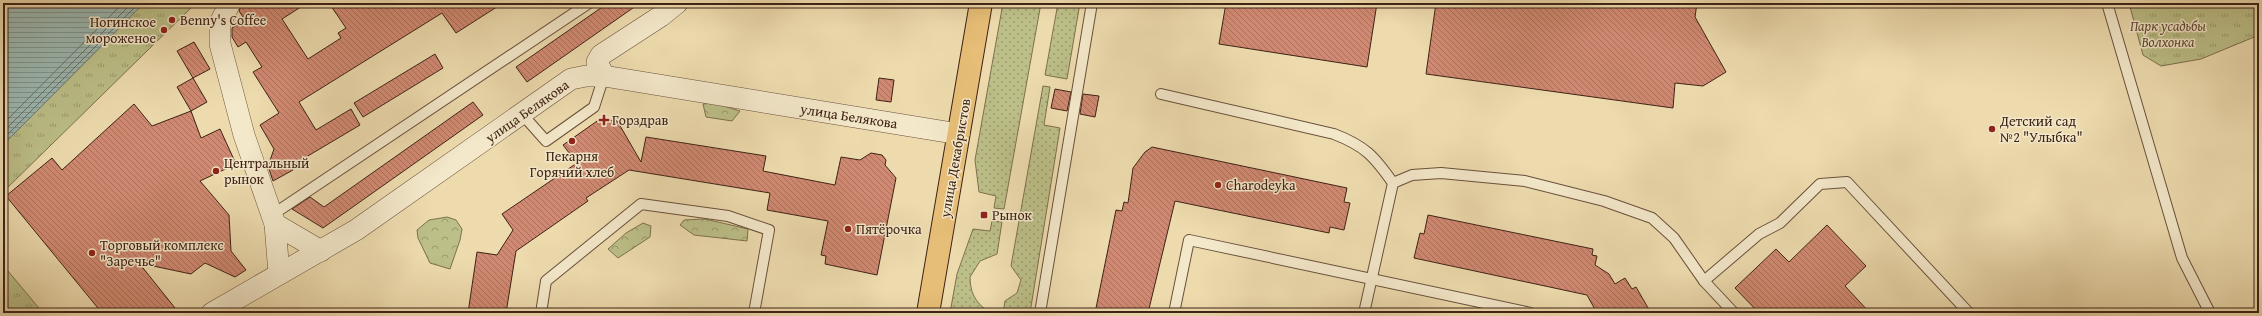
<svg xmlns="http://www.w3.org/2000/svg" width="2262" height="316" font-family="'Gentium Book Plus',serif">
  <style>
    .grass { fill: url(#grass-dots); stroke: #7e704e }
    .forest { fill: url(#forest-crowns); stroke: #7e704e }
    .park { fill: url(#park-tufts); stroke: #7e704e }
    .water { fill: url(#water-rules); stroke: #767d74 }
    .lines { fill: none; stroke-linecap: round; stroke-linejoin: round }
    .shore { stroke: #6d6e64; stroke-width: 1 }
    .building { fill: url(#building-back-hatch); stroke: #3f2215 }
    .service-casing { stroke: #6a503b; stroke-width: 12 }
    .minor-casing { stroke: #6a503b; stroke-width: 22 }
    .primary-casing { stroke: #3f2215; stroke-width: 24 }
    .service { stroke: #f3e8ca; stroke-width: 10 }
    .minor { stroke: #f3e8ca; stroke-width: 21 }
    .primary { stroke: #e6be77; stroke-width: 22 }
    .poi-dot { fill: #8f2418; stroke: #f3e8ca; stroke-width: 1.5 }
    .labels { text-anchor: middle; stroke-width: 3; stroke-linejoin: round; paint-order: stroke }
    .poi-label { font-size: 14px; fill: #3f2215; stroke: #f3e8ca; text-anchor: start }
    .park-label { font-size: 14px; font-style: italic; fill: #5e4932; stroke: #f3e8ca }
    .street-label { font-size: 14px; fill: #3f2215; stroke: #f3e8ca }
  </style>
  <defs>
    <pattern id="grass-dots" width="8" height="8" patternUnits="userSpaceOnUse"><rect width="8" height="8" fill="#bcbf88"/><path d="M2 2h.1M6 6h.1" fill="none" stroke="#9a9b6e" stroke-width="1.8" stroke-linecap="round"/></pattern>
    <pattern id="forest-crowns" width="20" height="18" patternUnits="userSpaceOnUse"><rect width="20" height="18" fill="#bcbf88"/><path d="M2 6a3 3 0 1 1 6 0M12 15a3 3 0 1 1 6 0" fill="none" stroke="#9a9b6e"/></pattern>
    <pattern id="park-tufts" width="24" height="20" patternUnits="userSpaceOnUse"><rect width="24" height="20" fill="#bcbf88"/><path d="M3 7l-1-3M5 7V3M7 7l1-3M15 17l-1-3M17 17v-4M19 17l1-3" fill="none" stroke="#9a9b6e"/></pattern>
    <pattern id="water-rules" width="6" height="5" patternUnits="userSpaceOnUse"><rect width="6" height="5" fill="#9bb9b3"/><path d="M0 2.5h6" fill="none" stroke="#809690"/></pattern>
    <pattern id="building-back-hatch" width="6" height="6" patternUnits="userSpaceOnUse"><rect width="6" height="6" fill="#d08972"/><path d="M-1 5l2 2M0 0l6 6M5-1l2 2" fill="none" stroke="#aa705c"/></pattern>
  </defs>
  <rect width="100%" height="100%" fill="#eddbae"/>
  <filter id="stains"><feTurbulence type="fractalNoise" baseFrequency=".005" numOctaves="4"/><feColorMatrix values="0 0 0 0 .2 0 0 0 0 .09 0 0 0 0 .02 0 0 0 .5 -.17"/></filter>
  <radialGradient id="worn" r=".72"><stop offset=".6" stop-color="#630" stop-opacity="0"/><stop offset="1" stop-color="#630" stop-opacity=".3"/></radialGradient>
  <!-- grass -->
  <g class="grass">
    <path d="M1003,3H1041L1004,209L994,208L996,196L979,192L975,160Z"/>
    <path d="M1058,3H1080L1067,79L1045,75Z"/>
    <path d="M1043,86L1050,87L1044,125L1060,128L1030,313H1003L1005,301L1017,293L1021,280L1011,266Z"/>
    <path d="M992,221L1002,222L997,254L980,261L970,277C970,291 975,303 987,310V313H950L957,274L973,229L990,231Z"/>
  </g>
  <!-- forest -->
  <g class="forest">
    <path d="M714,103L740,111L732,121L706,117L703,104Z"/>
    <path d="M447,217L456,220L462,229L460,240L450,269L430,263L418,238L417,230L429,220Z"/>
    <path d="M705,219L748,229L747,241L694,235L680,225L684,220Z"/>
    <path d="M643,223L651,226L650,237L618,258L608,249L626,233Z"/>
  </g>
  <!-- park -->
  <g class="park">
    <path d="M144,3H196L3,192V145Z"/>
    <path d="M2129,3H2259V35L2201,59L2161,66L2143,55Z"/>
    <path d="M3,265L43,313H3Z"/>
  </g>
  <!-- water -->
  <path class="water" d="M3,3H144L3,145Z"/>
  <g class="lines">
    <!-- shore -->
    <g class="shore">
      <path d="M3,124L123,3"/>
      <path d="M3,132L132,3"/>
      <path d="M3,139L139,3"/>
    </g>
  </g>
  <!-- building -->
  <g class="building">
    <path d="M242,3H307L282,19L308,59L341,38L338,33L346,28L329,3H503L456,33L442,13L299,102L316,130L351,109L360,125L291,166L293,170L273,181L268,166L274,149L260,125L279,113L253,72L262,67L246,42L238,47L232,37V28L245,20L239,11Z"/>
    <path d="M608,3H640L527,82L516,67Z"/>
    <path d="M1226,3H1377L1367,67L1219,44Z"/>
    <path d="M1436,3H1697L1695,17L1726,72L1703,86L1675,83L1673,108L1426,74Z"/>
    <path d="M194,42L210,69L193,78L177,51Z"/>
    <path d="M435,54L443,68L363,117L354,103Z"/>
    <path d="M193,78L207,102L191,111L177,87Z"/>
    <path d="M879,78L894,80L891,102L876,100Z"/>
    <path d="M1055,89L1071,92L1067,111L1051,108Z"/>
    <path d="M1083,94L1099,96L1095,117L1080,114Z"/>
    <path d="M473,102L483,115L323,228L292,209L310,197L324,207Z"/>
    <path d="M134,104L152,126L191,111L201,138L220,129L236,164L200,181L229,215L231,251L246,270L235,277L205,263L191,274L139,263L179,313H102L6,196L52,158L62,170Z"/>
    <path d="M600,119L617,121L619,124L641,162L646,137L766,156L763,171L835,185L841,157L860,160L871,153L882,155L886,160L885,165L896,178L877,275L825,264L826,256L821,255L828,221L767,210L770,193L629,170L586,198L588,201L516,251L506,313H468L477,252L497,255L513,230L502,214L577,163L563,145Z"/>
    <path d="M1152,147L1347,188L1344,202L1350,203L1344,230L1330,227L1329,233L1175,201L1148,313H1095L1116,210L1122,211L1124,202L1128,203L1133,168L1145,152Z"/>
    <path d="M1428,215L1593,249L1592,255L1597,256L1595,265L1609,274L1615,284L1625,278L1632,289L1636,287L1651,313H1597L1587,295L1414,258L1420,233L1424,234Z"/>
    <path d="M1827,225L1866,266L1845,286L1870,313H1759L1735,288L1776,249L1789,262Z"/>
  </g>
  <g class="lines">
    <!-- service casing -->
    <g class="service-casing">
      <g id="service">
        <path d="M2107,3L2182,258L2210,313"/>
        <path d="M1161,94L1334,134C1365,146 1374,156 1393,183L1364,313"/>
        <path d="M522,114L546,141L594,107L604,76"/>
        <path d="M1393,183L1412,175L1441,173L1525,181L1604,201L1652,218L1674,238L1704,281L1734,313"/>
        <path d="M272,215L589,3"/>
        <path d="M1704,281L1759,234L1780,223L1820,184L1847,182L1969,313"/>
        <path d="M541,313L546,281L641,204L728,216L769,230L754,313"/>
        <path d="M1040,313L1092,3"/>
        <path d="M1174,313L1189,240L1531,313"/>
      </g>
    </g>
    <!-- minor casing -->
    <g class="minor-casing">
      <g id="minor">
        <path d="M230,3L220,23V44L244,135L275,224L279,274"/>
        <path d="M604,76L597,62L601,55L661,16L677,3"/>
        <path d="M275,224L321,251"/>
        <path d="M212,313L356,230L571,79L586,76H604L959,134"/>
      </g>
    </g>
    <!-- primary casing -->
    <g class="primary-casing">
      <path id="primary" d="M928,313L981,3"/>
    </g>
    <!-- service -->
    <use href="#service" class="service"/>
    <!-- minor -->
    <use href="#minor" class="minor"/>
    <!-- primary -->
    <use href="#primary" class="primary"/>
  </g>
  <!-- markers -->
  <g class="poi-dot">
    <circle cx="172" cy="20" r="4"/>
    <circle cx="164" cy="30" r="4"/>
    <path d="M602 114h4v4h4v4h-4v4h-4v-4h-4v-4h4z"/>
    <circle cx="1992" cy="129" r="4"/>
    <circle cx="572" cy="141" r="4"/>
    <circle cx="216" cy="171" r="4"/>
    <circle cx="1218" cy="185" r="4"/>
    <rect x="980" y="211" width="8" height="8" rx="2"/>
    <circle cx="848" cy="229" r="4"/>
    <circle cx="92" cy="253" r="4"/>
  </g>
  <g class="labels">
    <!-- poi labels -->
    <g class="poi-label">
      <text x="180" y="25">Benny's Coffee</text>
      <text x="156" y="27" text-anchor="end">Ногинское<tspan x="156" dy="16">мороженое</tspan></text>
      <text x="612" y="125">Горздрав</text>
      <text x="2000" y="126">Детский сад<tspan x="2000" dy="16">№2 "Улыбка"</tspan></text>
      <text x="572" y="161" text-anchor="middle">Пекарня<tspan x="572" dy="16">Горячий хлеб</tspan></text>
      <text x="224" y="168">Центральный<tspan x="224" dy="16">рынок</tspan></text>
      <text x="1226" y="190">Charodeyka</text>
      <text x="992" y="220">Рынок</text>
      <text x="856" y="234">Пятёрочка</text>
      <text x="100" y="250">Торговый комплекс<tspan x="100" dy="16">"Заречье"</tspan></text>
    </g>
    <!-- park labels -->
    <g class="park-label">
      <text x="2168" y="31">Парк усадьбы<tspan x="2168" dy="16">Волхонка</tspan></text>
    </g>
    <!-- street labels -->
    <g class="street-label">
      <text transform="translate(527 111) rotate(-35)" y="5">улица Белякова</text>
      <text transform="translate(849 116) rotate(9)" y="5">улица Белякова</text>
      <text transform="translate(955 158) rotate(-80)" y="5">улица Декабристов</text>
    </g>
  </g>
  <!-- margin -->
  <rect width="2262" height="316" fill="none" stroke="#eddbae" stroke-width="16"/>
  <rect x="4" y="4" width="2254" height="308" fill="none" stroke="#3f2215" stroke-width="2"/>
  <rect x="8" y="8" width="2246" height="300" fill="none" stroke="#3f2215"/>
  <rect width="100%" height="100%" filter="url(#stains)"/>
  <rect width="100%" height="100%" fill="url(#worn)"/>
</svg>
